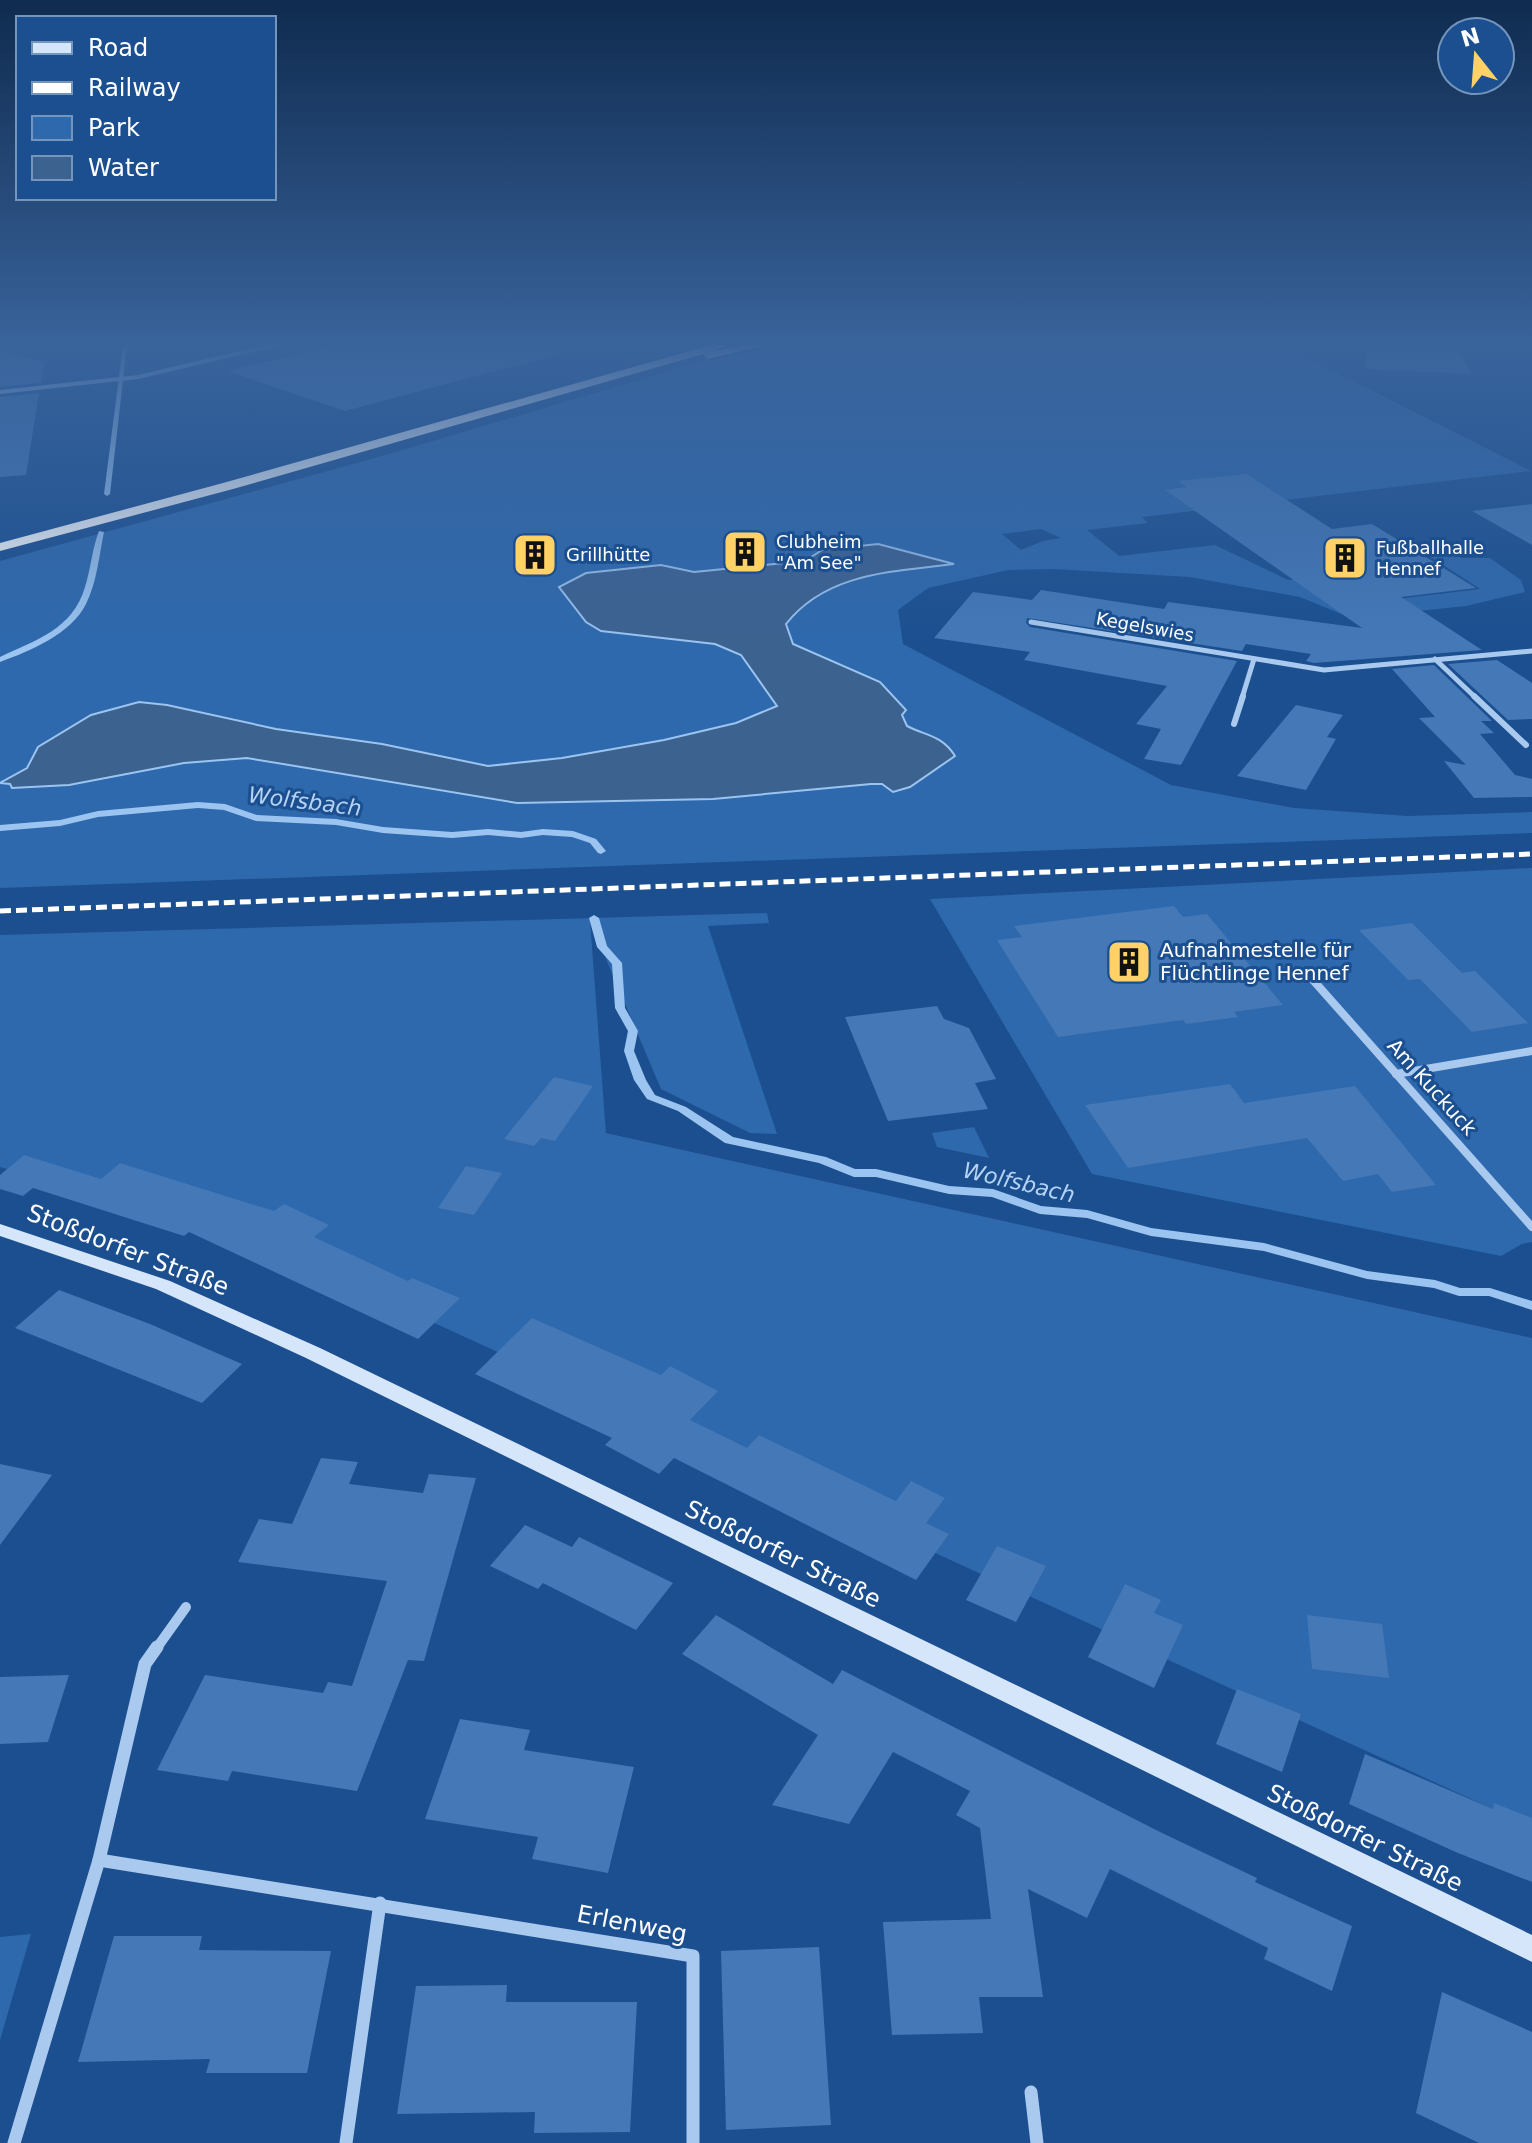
<svg xmlns="http://www.w3.org/2000/svg" width="1532" height="2143" font-family="'DejaVu Sans',sans-serif">
  <style>
    .green { fill: #2e69ad; fill-rule: evenodd }
    .water { fill: #3c6290; stroke: #9cc4f0; stroke-width: 2 }
    .lines { fill: none; stroke-linecap: round; stroke-linejoin: round }
    .stream { fill: #9cc4f0; fill-rule: evenodd }
    .building { fill: #4478b7 }
    .street-far5 { stroke: #a9c9ee; stroke-width: 4 }
    .street-far4 { stroke: #a9c9ee; stroke-width: 5 }
    .street-far3 { stroke: #a9c9ee; stroke-width: 6 }
    .street-far2 { stroke: #a9c9ee; stroke-width: 8 }
    .street-far1 { stroke: #a9c9ee; stroke-width: 10 }
    .street { stroke: #a9c9ee; stroke-width: 13 }
    .secondary { fill: #d6e6fa; fill-rule: evenodd }
    .highway { fill: #fff; fill-rule: evenodd }
    .rail { stroke: #fff; stroke-width: 5; stroke-dasharray: 11 5; stroke-linecap: butt }
    .labels { text-anchor: middle; stroke-width: 6; stroke-linejoin: round; paint-order: stroke }
    .far-poi-label { font-size: 18px; fill: #fff; stroke: #1b4f8f; text-anchor: start }
    .far-street-label { font-size: 18px; fill: #fff; stroke: #1b4f8f }
    .poi-label { font-size: 20px; fill: #fff; stroke: #1b4f8f; text-anchor: start }
    .street-label { font-size: 20px; fill: #fff; stroke: #1b4f8f }
    .water-label { font-size: 22px; font-style: italic; fill: #b5d3f5; stroke: #1b4f8f }
    .near-street-label { font-size: 24px; fill: #fff; stroke: #1b4f8f }
  </style>
  <rect width="100%" height="100%" fill="#1b4f8f"/>
  <!-- green -->
  <g class="green">
    <path d="M793,345H1282L1531,471L1142,517L1148,523L1087,530L1119,556L1215,545L1288,580L1325,577L1363,603L1480,589L1408,542L1433,545L1462,558H1490L1521,580L1525,592L1466,606L1351,618L1300,597L1190,577L1054,569L1008,570L928,588L898,610L903,644L1171,785L1294,808L1408,816L1532,812V833L0,888V561L375,458L697,363ZM1041,529L1061,538L1043,541L1021,550L1002,534Z"/>
    <path d="M1532,868V1242L1522,1244L1501,1256L1092,1174L930,899Z"/>
    <path d="M767,913L769,923L708,926L777,1134L750,1133L661,1089L590,921L606,1133L1532,1338V1827L245,1236L0,1167V935Z"/>
    <path d="M974,1127L989,1158L937,1147L932,1133Z"/>
    <path d="M31,1934L0,2040V1937Z"/>
  </g>
  <!-- water -->
  <path class="water" d="M878,544L954,564C893,572 827,572 786,624L793,644L880,682L906,710L902,715L907,726C926,736 942,735 955,756L910,787L893,792L882,784H871L713,799L517,803L247,758L184,763L69,785L12,788L10,784L0,783L27,768L38,747L91,715L139,702L167,705L276,729L382,744L488,766L562,758L664,740L736,723L777,706L741,655L715,644L601,631L586,622L559,587L586,573L661,565L694,572L805,561L822,550Z"/>
  <g class="lines">
    <!-- stream -->
    <g class="stream">
      <path d="M123,345H127L110,494L107,496L104,494Z"/>
      <path d="M99,531L104,532C99,556 97,582 86,604C71,634 30,651 0,662V657C36,640 73,629 85,587C91,568 92,549 99,531Z"/>
      <path d="M198,802L225,804L257,815L336,819L383,827L452,832L488,829L521,832L543,829L573,831L596,839L606,851L601,854L598,853L590,843L572,837L543,835L521,838L488,835L452,838L383,833L336,825L256,821L224,810L198,808L98,817L60,826L0,831V825L60,820L98,811Z"/>
      <path d="M594,915L599,918L607,946L622,963L625,1008L638,1031L634,1051L646,1080L655,1095L686,1107L733,1137L826,1157L855,1169H876L949,1186L993,1189L1041,1206L1087,1210L1151,1228L1264,1243L1367,1271L1435,1280L1460,1288H1490L1532,1301V1310L1489,1296H1459L1434,1288L1367,1279L1264,1251L1151,1236L1087,1218L1040,1214L992,1197L949,1194L876,1177H854L819,1163L725,1143L678,1111L647,1099L634,1080L624,1051L628,1031L615,1008L612,964L597,947L589,918Z"/>
    </g>
  </g>
  <!-- building -->
  <g class="building">
    <path d="M336,345H554L555,355L345,411L228,371Z"/>
    <path d="M1366,345H1456L1472,374L1366,369Z"/>
    <path d="M0,351L44,362L41,383L0,387Z"/>
    <path d="M39,393L26,475L0,477V397Z"/>
    <path d="M1247,474L1332,529L1372,524L1476,588L1401,597L1482,650L1314,663L1306,661L1311,654L1246,644L1242,651L1027,618L1026,623L1030,627L1237,661L1181,765L1144,759L1161,729L1136,724L1167,686L1024,660L1030,652L934,638L973,592L1032,600L1041,590L1164,609L1168,602L1362,628L1165,490L1187,487L1178,481Z"/>
    <path d="M1532,504V545L1472,511Z"/>
    <path d="M1497,660L1532,683V719L1508,720L1448,664Z"/>
    <path d="M1434,665L1492,721H1481L1494,733L1480,734L1515,775L1532,779V797L1474,798L1444,761L1466,765L1419,718L1435,717L1392,669Z"/>
    <path d="M1296,705L1343,715L1327,737L1336,739L1306,790L1237,776Z"/>
    <path d="M1174,906L1183,917L1207,914L1283,1005L1234,1012L1238,1017L1186,1024L1183,1020L1058,1037L997,940L1022,937L1014,926Z"/>
    <path d="M1412,923L1462,973L1475,971L1528,1023L1472,1032L1420,979L1408,980L1359,930Z"/>
    <path d="M937,1006L944,1019L969,1028L996,1079L975,1083L988,1109L888,1121L845,1017Z"/>
    <path d="M554,1077L593,1086L555,1141L541,1138L534,1146L504,1139Z"/>
    <path d="M1230,1084L1244,1103L1355,1086L1436,1185L1392,1192L1378,1174L1343,1181L1307,1138L1128,1168L1085,1105Z"/>
    <path d="M24,1155L101,1179L120,1163L274,1211L284,1204L329,1225L314,1237L408,1281L412,1278L460,1298L418,1339L189,1232L184,1236L33,1188L23,1196L0,1189V1175Z"/>
    <path d="M466,1166L502,1173L474,1215L438,1208Z"/>
    <path d="M59,1290L150,1324L242,1364L202,1403L15,1328Z"/>
    <path d="M532,1318L661,1375L670,1366L718,1391L690,1420L747,1448L759,1435L896,1501L911,1481L945,1498L926,1523L949,1534L916,1580L674,1458L659,1474L605,1445L612,1438L475,1374Z"/>
    <path d="M321,1458L358,1462L349,1484L423,1493L429,1474L476,1478L424,1661L408,1660L357,1791L232,1771L228,1781L157,1770L205,1675L323,1693L328,1682L352,1686L387,1581L238,1562L259,1519L292,1524Z"/>
    <path d="M0,1464L52,1475L0,1545Z"/>
    <path d="M525,1525L572,1547L579,1537L673,1583L636,1630L543,1583L538,1589L490,1566Z"/>
    <path d="M997,1546L1046,1566L1016,1622L966,1600Z"/>
    <path d="M1125,1584L1161,1600L1154,1613L1183,1625L1154,1688L1088,1657Z"/>
    <path d="M716,1615L833,1684L842,1670L1160,1832L1257,1878L1255,1882L1352,1926L1332,1991L1264,1959L1268,1948L1110,1869L1087,1918L1028,1889L1043,1997H979L983,2033L892,2035L883,1922L991,1919L980,1828L956,1815L970,1791L893,1752L849,1824L772,1805L818,1735L682,1654Z"/>
    <path d="M1307,1615L1382,1624L1389,1678L1312,1669Z"/>
    <path d="M69,1675L48,1742L0,1744V1677Z"/>
    <path d="M1237,1689L1301,1714L1282,1772L1216,1744Z"/>
    <path d="M460,1719L530,1730L524,1750L634,1767L608,1873L532,1859L538,1837L425,1819Z"/>
    <path d="M1365,1754L1493,1809L1494,1803L1532,1818V1882L1458,1853L1349,1804Z"/>
    <path d="M114,1936H202L199,1950L331,1951L307,2073H206L210,2059L78,2062Z"/>
    <path d="M819,1947L831,2125L726,2130L721,1951Z"/>
    <path d="M507,1985L506,2002H637L630,2132L534,2133L535,2112L397,2114L416,1986Z"/>
    <path d="M1442,1992L1532,2032V2143H1479L1416,2113Z"/>
  </g>
  <g class="lines">
    <!-- street-far5 -->
    <path class="street-far5" d="M0,392L138,377L274,345"/>
    <!-- street-far4 -->
    <g class="street-far4">
      <path d="M1031,622L1324,670L1532,651"/>
      <path d="M1435,659L1476,698"/>
      <path d="M1242,698L1254,659"/>
    </g>
    <!-- street-far3 -->
    <g class="street-far3">
      <path d="M1474,696L1526,745"/>
      <path d="M1234,724L1243,696"/>
    </g>
    <!-- street-far2 -->
    <g class="street-far2">
      <path d="M1305,971L1532,1227"/>
      <path d="M1396,1074L1532,1051"/>
    </g>
    <!-- street-far1 -->
    <path class="street-far1" d="M156,1649L186,1607"/>
    <!-- street -->
    <g class="street">
      <path d="M99,1860L693,1956V2143"/>
      <path d="M1031,2092L1037,2143"/>
      <path d="M14,2143L99,1860L145,1664L157,1647"/>
      <path d="M346,2143L380,1903"/>
    </g>
    <!-- secondary -->
    <path class="secondary" d="M0,1224L170,1281L320,1348L1532,1935V1962L306,1358L156,1289L0,1236Z"/>
    <!-- highway -->
    <path class="highway" d="M711,345H728L710,352L745,345H766L707,359L703,354L233,489L0,551V543L223,483Z"/>
    <!-- rail -->
    <path class="rail" d="M0,911L1532,854"/>
  </g>
  <!-- sky -->
  <linearGradient id="sky" x2="0" y2="1"><stop stop-color="#0f2b4f"/><stop offset="0.53" stop-color="#39639b"/><stop offset="1" stop-color="#39639b" stop-opacity="0"/></linearGradient>
  <rect width="1532" height="645" fill="url(#sky)"/>
  <!-- icons -->
  <defs>
    <g id="building-square" transform="scale(2.3)"><rect x="-9" y="-9" width="18" height="18" rx="4" fill="#ffd166" stroke="#1b4f8f"/><path d="M-4-6H4V6H1V3H-1V6H-4ZM-2.5-4.3h1.7v1.8h-1.7ZM.8-4.3h1.7v1.8H.8ZM-2.5-1h1.7V.8h-1.7ZM.8-1h1.7V.8H.8Z" fill="#111"/></g>
  </defs>
  <g fill-rule="evenodd">
    <use href="#building-square" x="745" y="552"/>
    <use href="#building-square" x="535" y="555"/>
    <use href="#building-square" x="1345" y="558"/>
    <use href="#building-square" x="1129" y="962"/>
  </g>
  <g class="labels">
    <!-- far-poi labels -->
    <g class="far-poi-label">
      <text x="776" y="548">Clubheim<tspan x="776" dy="21">"Am See"</tspan></text>
      <text x="1376" y="554">Fußballhalle<tspan x="1376" dy="21">Hennef</tspan></text>
      <text x="566" y="561">Grillhütte</text>
    </g>
    <!-- far-street labels -->
    <g class="far-street-label">
      <text transform="translate(1145 627) rotate(10)" y="6">Kegelswies</text>
    </g>
    <!-- poi labels -->
    <g class="poi-label">
      <text x="1160" y="957">Aufnahmestelle für<tspan x="1160" dy="23">Flüchtlinge Hennef</tspan></text>
    </g>
    <!-- street labels -->
    <g class="street-label">
      <text transform="translate(1432 1087) rotate(48)" y="7">Am Kuckuck</text>
    </g>
    <!-- water labels -->
    <g class="water-label">
      <text transform="translate(305 801) rotate(7)" y="8">Wolfsbach</text>
      <text transform="translate(1019 1182) rotate(13)" y="8">Wolfsbach</text>
    </g>
    <!-- near-street labels -->
    <g class="near-street-label">
      <text transform="translate(128 1250) rotate(21)" y="8">Stoßdorfer Straße</text>
      <text transform="translate(783 1554) rotate(26)" y="8">Stoßdorfer Straße</text>
      <text transform="translate(1365 1838) rotate(26)" y="8">Stoßdorfer Straße</text>
      <text transform="translate(632 1924) rotate(11)" y="8">Erlenweg</text>
    </g>
  </g>
  <!-- legend -->
  <rect x="16" y="16" width="260" height="184" fill="#1b4f8f" stroke="#7695bc" stroke-width="2"/>
  <rect x="32" y="42" width="40" height="12" fill="#d6e6fa" stroke="#7695bc" stroke-width="2"/>
  <text x="88" y="56" font-size="24" fill="#ffffff">Road</text>
  <rect x="32" y="82" width="40" height="12" fill="#ffffff" stroke="#7695bc" stroke-width="2"/>
  <text x="88" y="96" font-size="24" fill="#ffffff">Railway</text>
  <rect x="32" y="116" width="40" height="24" fill="#2e69ad" stroke="#7695bc" stroke-width="2"/>
  <text x="88" y="136" font-size="24" fill="#ffffff">Park</text>
  <rect x="32" y="156" width="40" height="24" fill="#3c6290" stroke="#7695bc" stroke-width="2"/>
  <text x="88" y="176" font-size="24" fill="#ffffff">Water</text>
  <!-- north arrow -->
  <g transform="translate(1476 56) rotate(343)"><circle r="38" fill="#1b4f8f" stroke="#7695bc" stroke-width="2"/>
  <path d="M0-6L14 30L0 20L-14 30Z" fill="#ffd166"/>
  <text y="-12" font-size="22" font-weight="bold" text-anchor="middle" fill="#ffffff">N</text>
  </g>
</svg>
